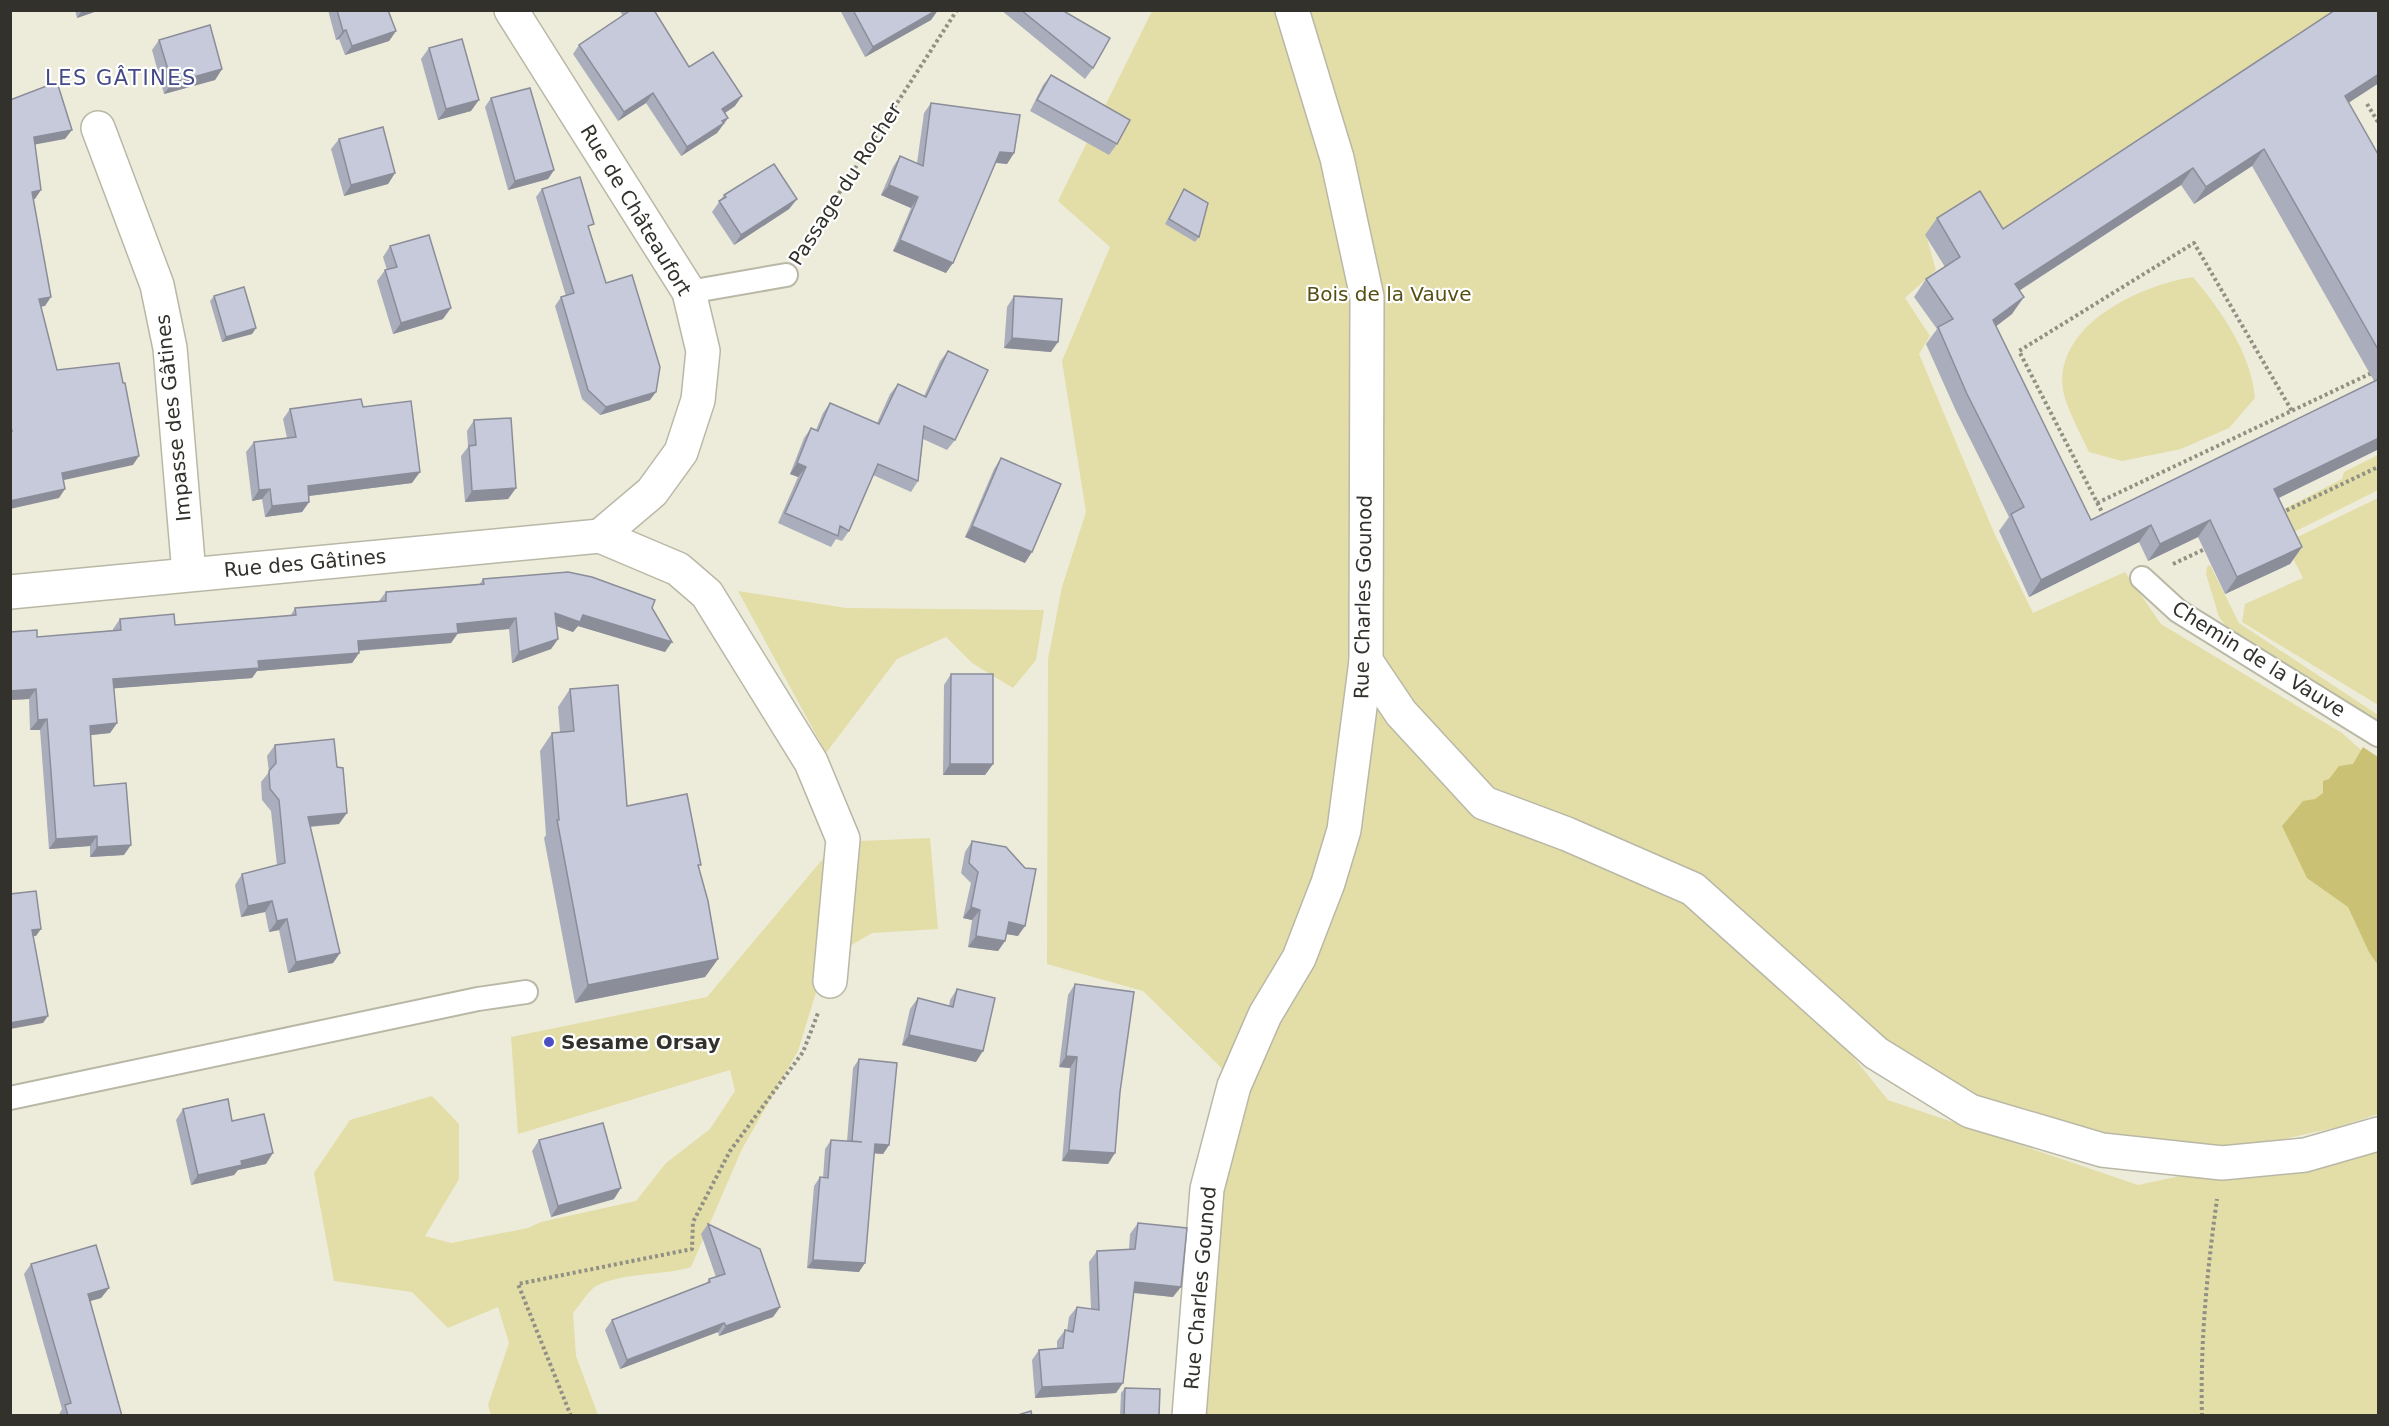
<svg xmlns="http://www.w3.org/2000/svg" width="2389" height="1426" font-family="'DejaVu Sans',sans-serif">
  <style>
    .green { fill: #e3dda7 }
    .water { fill: #cac174 }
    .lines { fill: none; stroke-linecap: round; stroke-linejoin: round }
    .service-casing { stroke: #b9b8a6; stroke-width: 26 }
    .minor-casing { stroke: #b9b8a6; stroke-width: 36 }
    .path { stroke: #919084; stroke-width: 4; stroke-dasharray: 3 3; stroke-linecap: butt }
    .service { stroke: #fff; stroke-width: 22 }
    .minor { stroke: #fff; stroke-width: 33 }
    .wall { fill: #aaaebc; fill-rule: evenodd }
    .shaded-wall { fill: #8b8d99 }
    .building { fill: #c6cadb; stroke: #8b8d99; stroke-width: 1.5 }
    .poi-dot { fill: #4c4ec4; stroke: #fff; stroke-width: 2 }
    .labels { text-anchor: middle; stroke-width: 4.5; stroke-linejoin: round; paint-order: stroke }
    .street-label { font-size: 20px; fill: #32312b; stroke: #fff }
    .park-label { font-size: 20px; fill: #554f13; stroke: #fff }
    .poi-label { font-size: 20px; font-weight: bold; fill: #32312b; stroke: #fff; text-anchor: start }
    .neighbourhood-label { font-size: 21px; letter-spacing: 1.5px; fill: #444a87; stroke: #fff }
  </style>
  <rect width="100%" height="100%" fill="#edecda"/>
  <!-- green -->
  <g class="green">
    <path d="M1152,11H2349L1991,246L1926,235L1936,270L1905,298L1930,336L1919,354L1995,535L2033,613L2125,572L2161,624L2342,733L2378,765V1114L2338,1127L2248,1147L2132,1140L1976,1096L1886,1040L1736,912L1888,1100L2138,1185L2378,1134V1415H1200L1220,1188L1246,1092L1143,991L1047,964L1048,659L1062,587L1086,512L1062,361L1110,247L1058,201Z"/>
    <path d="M2193,277C2221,311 2251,352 2255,398L2229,428L2181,449L2122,461L2089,452C2082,437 2064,403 2063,389C2055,324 2141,285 2193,277Z"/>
    <path d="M2378,455V490L2280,539L2205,550L2342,479L2344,472Z"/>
    <path d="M2378,498V705L2242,622L2245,604L2303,578L2285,543Z"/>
    <path d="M2210,565L2239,623L2378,715V728L2240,644L2219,617L2206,574L2207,567Z"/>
    <path d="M738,591L846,608L1044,610L1036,660L1013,688L972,663L946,637L897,659L826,753Z"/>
    <path d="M930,838L938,929L872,933L826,960L798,1051L742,1149L691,1267C661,1276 627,1272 598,1285C589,1289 580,1305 573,1313L576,1356L598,1415H491L488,1405L509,1343L498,1307L448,1328L412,1292L334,1281L314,1173L350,1120L432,1096L459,1124V1179L425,1236L451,1243L528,1228L541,1222L636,1201L666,1163L710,1129L735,1091L730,1070L518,1134L511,1037L707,997L837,842Z"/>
  </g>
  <!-- water -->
  <path class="water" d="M2363,747L2378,757V965L2369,952L2348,907L2307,878L2282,826L2303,801L2315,799L2323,793V781L2329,779L2339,766L2353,764Z"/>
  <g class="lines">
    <!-- service casing -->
    <g class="service-casing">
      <g id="service">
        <path d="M689,292L786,275"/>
        <path d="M2142,578L2178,611L2378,735"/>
        <path d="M10,1098L478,999L526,992"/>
      </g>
    </g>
    <!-- minor casing -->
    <g class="minor-casing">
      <g id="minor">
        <path d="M511,10L689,292L703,351L698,400L681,452L652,492L600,536"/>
        <path d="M98,128L157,285L170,348L189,574"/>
        <path d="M10,592L600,536L678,569L707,594L811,762L843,839L830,981"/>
        <path d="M1366,661L1401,713L1484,803L1567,834L1693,889L1876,1053L1970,1111L2102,1150L2222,1163L2305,1155L2378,1134"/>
        <path d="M1189,1416L1207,1189L1234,1086L1265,1015L1299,958L1328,883L1344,830L1366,661L1367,297L1337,158L1292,10"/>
      </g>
    </g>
    <!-- path -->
    <g class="path">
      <path d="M2367,104L2378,122"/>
      <path d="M803,249L957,10"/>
      <path d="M2097,503L2378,370"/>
      <path d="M2281,513L2378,467"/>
      <path d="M2104,516L2019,351L2194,243L2292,411"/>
      <path d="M2173,564L2207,548"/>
      <path d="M571,1416L518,1284L692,1249L693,1222L730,1151L803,1052L818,1013"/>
      <path d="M2202,1416C2200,1343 2207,1272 2217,1199"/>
    </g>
    <!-- service -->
    <use href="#service" class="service"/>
    <!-- minor -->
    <use href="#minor" class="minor"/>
  </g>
  <!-- wall -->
  <g class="wall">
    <path d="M75,10H100L77,18Z"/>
    <path d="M328,10H388L396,31L389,41L345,55L339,39L336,40Z"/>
    <path d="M619,10H654L689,67L735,106L725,113L728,118L717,133L681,156L646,103L618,121L573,54L579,45L623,16Z"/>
    <path d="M840,10H938L931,20L865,57Z"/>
    <path d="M1001,10H1062L1093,68L1085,79Z"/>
    <path d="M2379,10V83L2348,102L2379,156V449L2279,498L2302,547L2290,564L2225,594L2198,537L2148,561L2139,542L2029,597L1999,531L2009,517L1956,411L1926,344L1937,329L1914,297L1926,279L1945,267L1925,235L1937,218L2003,229ZM2252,166L2374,381L2091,520L1996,326L2012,314L2019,291L2181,185L2194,204Z"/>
    <path d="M159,40L222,69L215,80L164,94L152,50Z"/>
    <path d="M429,48L471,111L438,120L421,59Z"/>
    <path d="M1051,75L1117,144L1109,155L1030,111L1043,85Z"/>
    <path d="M491,98L554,170L548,179L508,190L485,107Z"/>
    <path d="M931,103L1014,153L1007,164L995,163L946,273L893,251L911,208L881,195L893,167L900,156L917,163L924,113Z"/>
    <path d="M339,139L395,173L388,184L344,196L331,149Z"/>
    <path d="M542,189L589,230L606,283L650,400L600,415L582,399L555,306L561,297L566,296L536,197Z"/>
    <path d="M1184,189L1199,237L1195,242L1165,224Z"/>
    <path d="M724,195L797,199L789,209L734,245L712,212Z"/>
    <path d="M390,246L443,319L393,334L377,281L385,270H387L383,257Z"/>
    <path d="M214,296L256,328L252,334L222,342L210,301Z"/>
    <path d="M1014,296L1051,352L1004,348L1007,307Z"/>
    <path d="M948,351L955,440L947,450L923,439L918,481L911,492L873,475L849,531L842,541L836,539L831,547L778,523L798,477L790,474L804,438L811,428L816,430L823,413L830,403L877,423L890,394L898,384L924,396L940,361Z"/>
    <path d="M363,407L412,483L309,496V502L302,512L265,517L262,499L252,501L246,452L254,442L287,438L283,419L290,409Z"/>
    <path d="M474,420L516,488L508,499L465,502L461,456L468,447L467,431Z"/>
    <path d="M1001,458L1025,563L965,537L994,469Z"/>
    <path d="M483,579L652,608L665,652L578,626L573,632L557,626L558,639L551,649L512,663L509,629L458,633L451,643L359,651V653L352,663L257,671L252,678L114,688L117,723L110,733L90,735L94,786L124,855L90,857V846L49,849L40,730H30L29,699L10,700V632L37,637L113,631V629L120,619L175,625L291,615L295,608L379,601L386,592L479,585Z"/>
    <path d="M951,674L993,764L985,775H943L944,685Z"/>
    <path d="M570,689L627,806L699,868L718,959L705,977L575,1003L544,838L546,835L540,751L552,733L560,732L558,707Z"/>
    <path d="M275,745L339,824L310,827L340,953L333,963L288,973L279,930L269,932L265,912L241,917L235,885L242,874L277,865L271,811L262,800L261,782L269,772L267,756Z"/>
    <path d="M972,841L1018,936L1006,934L1005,941L998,951L968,947L972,920L963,918L971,883L961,873L965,852Z"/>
    <path d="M1075,984L1120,1092L1108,1164L1062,1161L1070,1068L1059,1067L1068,995Z"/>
    <path d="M957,989L976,1062L902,1045L910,1009L918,998L949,1006L950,1000Z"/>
    <path d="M859,1059L889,1145L883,1154L874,1153L859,1272L807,1268L814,1186L820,1177L823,1178L825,1149L831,1140L847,1141L853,1068Z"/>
    <path d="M183,1109L232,1121L266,1164L238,1170L234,1175L191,1185L176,1120Z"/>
    <path d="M539,1140L614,1199L551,1217L532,1151Z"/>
    <path d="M1138,1223L1173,1297L1133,1293L1116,1393L1035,1398L1032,1360L1039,1350L1057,1349V1341L1065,1330L1067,1331L1069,1317L1077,1307L1091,1309L1089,1262L1097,1251L1129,1249L1130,1234Z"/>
    <path d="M708,1224L780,1307L773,1317L719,1336L718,1332L620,1369L605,1330L612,1320L706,1284L709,1279L716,1277L701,1234Z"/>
    <path d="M31,1264L109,1288L101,1298L90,1301L122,1416H58L62,1409L24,1274Z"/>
    <path d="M1125,1388L1159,1416H1120L1121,1393Z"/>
  </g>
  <!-- shaded-wall -->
  <g class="shaded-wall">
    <path d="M87,10H100L77,18L81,12Z"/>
    <path d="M937,10H938L931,20L865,57L873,47Z"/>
    <path d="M346,30L339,39L336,40L343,31Z"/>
    <path d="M396,31L389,41L345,55L352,46Z"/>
    <path d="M222,69L215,80L164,94L172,83Z"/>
    <path d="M2379,74V83L2333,113L2345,96Z"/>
    <path d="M653,93L646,103L618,121L624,112Z"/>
    <path d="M742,96L735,106L716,119L722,109Z"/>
    <path d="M479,100L471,111L438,120L446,109Z"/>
    <path d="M728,118L717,133L681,156L687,147Z"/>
    <path d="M72,130L65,139L27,146L34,137Z"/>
    <path d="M2264,149L2252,166L2194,204L2206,187Z"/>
    <path d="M1000,152L1014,153L1007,164L992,162Z"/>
    <path d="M2193,168L2181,185L2003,301L2015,284Z"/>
    <path d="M554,170L548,179L508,190L515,181Z"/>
    <path d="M395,173L388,184L344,196L351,185Z"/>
    <path d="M889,185L918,197L911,208L881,195Z"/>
    <path d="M41,190L35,199L25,201L32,192Z"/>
    <path d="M797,199L789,209L734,245L741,235Z"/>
    <path d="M900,240L953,263L946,273L893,251Z"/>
    <path d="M51,297L45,306L33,308L39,299Z"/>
    <path d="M2024,297L2012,314L1982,337L1993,320Z"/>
    <path d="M451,308L443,319L393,334L401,323Z"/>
    <path d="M256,328L252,334L222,342L226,337Z"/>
    <path d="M1012,338L1058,342L1051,352L1004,348Z"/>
    <path d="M656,392L650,400L600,415L606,407Z"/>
    <path d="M2379,438V449L2262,506L2274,489Z"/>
    <path d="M139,456L133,465L55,482L62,473Z"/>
    <path d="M797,463L806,467L798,477L790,474Z"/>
    <path d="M420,472L412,483L300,497L308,486Z"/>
    <path d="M516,488L508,499L465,502L472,491Z"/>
    <path d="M65,489L59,498L10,509V501Z"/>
    <path d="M270,489L262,499L252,501L259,490Z"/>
    <path d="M309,502L302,512L265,517L272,506Z"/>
    <path d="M2210,520L2198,537L2148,561L2160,544Z"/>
    <path d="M2151,525L2139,542L2029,597L2041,580Z"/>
    <path d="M972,526L1032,552L1025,563L965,537Z"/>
    <path d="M2302,547L2290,564L2225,594L2237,577Z"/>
    <path d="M555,613L583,615L672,642L665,652L578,626L573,632L548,623Z"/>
    <path d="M516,618L509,629L455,634L458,633L451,643L351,651L358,641L457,624Z"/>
    <path d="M558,639L551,649L512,663L519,652Z"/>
    <path d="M359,653L352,663L257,671L252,678L106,689L113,679L258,661Z"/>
    <path d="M36,689L29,699L10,700V691Z"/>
    <path d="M47,719L40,730H30L38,720Z"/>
    <path d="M117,723L110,733L83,736L90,726Z"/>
    <path d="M950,764H993L985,775H943Z"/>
    <path d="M347,813L339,824L301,827L308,817Z"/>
    <path d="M97,836L90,846L49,849L56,839Z"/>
    <path d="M131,845L124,855L90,857L97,847Z"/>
    <path d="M272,901L265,912L241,917L248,906Z"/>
    <path d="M971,907L980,910L972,920L963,918Z"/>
    <path d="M287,919L279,930L269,932L277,921Z"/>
    <path d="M1009,922L1025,926L1018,936L1001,933Z"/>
    <path d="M41,929L36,936L27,937L32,930Z"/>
    <path d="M976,936L1005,941L998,951L968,947Z"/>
    <path d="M340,953L333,963L288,973L296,962Z"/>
    <path d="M718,959L705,977L575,1003L588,985Z"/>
    <path d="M48,1016L43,1023L10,1029V1023Z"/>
    <path d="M909,1035L983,1051L976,1062L902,1045Z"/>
    <path d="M1066,1056L1077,1057L1070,1068L1059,1067Z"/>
    <path d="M875,1144L889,1145L883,1154L869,1153Z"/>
    <path d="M1069,1150L1115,1153L1108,1164L1062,1161Z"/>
    <path d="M273,1153L266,1164L238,1170L234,1175L191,1185L198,1175L241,1161Z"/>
    <path d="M621,1188L614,1199L551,1217L558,1206Z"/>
    <path d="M813,1260L865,1263L859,1272L807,1268Z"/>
    <path d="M1135,1282L1181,1287L1173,1297L1127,1292Z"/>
    <path d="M109,1288L101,1298L80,1304L88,1294Z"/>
    <path d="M780,1307L773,1317L719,1336L726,1326Z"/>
    <path d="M724,1323L718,1332L620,1369L627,1360Z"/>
    <path d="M1123,1383L1116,1393L1035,1398L1042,1387Z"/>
  </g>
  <!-- building -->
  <g class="building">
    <path d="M337,10H388L396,31L352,46L346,30L343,31Z"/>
    <path d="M631,10H654L689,67L713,52L742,96L722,109L728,118L722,121L724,123L687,147L653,93L624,112L579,45Z"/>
    <path d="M853,10H937L873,47Z"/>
    <path d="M1021,10H1062L1110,38L1093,68Z"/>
    <path d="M2335,10H2379V74L2345,96L2379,156V351L2264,149L2206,187L2193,168L2015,284L2024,297L1993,320L2091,520L2379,379V438L2274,489L2302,547L2237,577L2210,520L2160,544L2151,525L2041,580L2011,514L2024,507L1967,394L1938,327L1953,319L1926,279L1960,257L1937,218L1980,191L2003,229Z"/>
    <path d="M210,25L222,69L172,83L159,40Z"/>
    <path d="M462,39L479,100L446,109L429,48Z"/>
    <path d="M1051,75L1130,120L1117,144L1037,100Z"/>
    <path d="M57,82L72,130L34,137L41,190L32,192L51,297L39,299L57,370L119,363L123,383H125L139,456L62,473L65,489L10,501V431H12L10,425V100Z"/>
    <path d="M530,88L554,170L515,181L491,98Z"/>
    <path d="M931,103L1020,115L1014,153L1000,152L953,263L900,240L918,197L889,185L900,156L923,166Z"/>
    <path d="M383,127L395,173L351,185L339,139Z"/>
    <path d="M774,164L797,199L741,235L719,201L726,197L724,195Z"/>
    <path d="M580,177L594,224L588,226L606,283L632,275L660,367L656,392L606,407L588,390L561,297L574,293L542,189Z"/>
    <path d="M1184,189L1208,203L1199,237L1169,219Z"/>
    <path d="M429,235L451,308L401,323L385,270L397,267L390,246Z"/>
    <path d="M244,287L256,328L226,337L214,296Z"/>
    <path d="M1014,296L1062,299L1058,342L1012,338Z"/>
    <path d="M948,351L988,370L955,440L924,426L918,481L878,464L849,531L840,526L838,536L785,513L806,467L797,463L811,428L818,431L830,403L879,424L898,384L926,397Z"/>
    <path d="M361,399L363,407L411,401L420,472L308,486L309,502L272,506L270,489L259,490L254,442L296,437L290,409Z"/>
    <path d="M511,418L516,488L472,491L469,446L476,445L474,420Z"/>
    <path d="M1001,458L1061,484L1032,552L972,526Z"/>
    <path d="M568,572L592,577L655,600L652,608L672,642L583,615L580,622L555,613L558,639L519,652L516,618L457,624L458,633L358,641L359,653L258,661L259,668L113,679L117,723L90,726L94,786L126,783L131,845L97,847V836L56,839L47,719L38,720L36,689L10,691V632L37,630V637L121,630L120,619L174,614L175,625L296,615L295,608L386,601V592L484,584L483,579Z"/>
    <path d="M951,674H993V764H950Z"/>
    <path d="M618,685L627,806L687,794L701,865H698L708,901L718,959L588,985L557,820H559L552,733L574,731L570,689Z"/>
    <path d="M334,739L337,767L343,768L347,813L308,817L340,953L296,962L287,919L277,921L272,901L248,906L242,874L285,863L279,800L270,789L269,771L276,763L275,745Z"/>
    <path d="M972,841L1006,847L1025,868L1036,869L1025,926L1009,922L1005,941L976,936L980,910L971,907L978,872L969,863Z"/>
    <path d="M36,891L41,929L32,930L48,1016L10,1023V894Z"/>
    <path d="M1075,984L1134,992L1120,1092L1115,1153L1069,1150L1077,1057L1066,1056Z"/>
    <path d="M957,989L995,998L983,1051L909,1035L918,998L953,1007Z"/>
    <path d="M859,1059L897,1063L889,1145L875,1144L865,1263L813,1260L820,1177L828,1178L831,1140L862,1142L852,1141Z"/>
    <path d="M228,1099L232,1121L264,1114L273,1153L241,1161L242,1165L198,1175L183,1109Z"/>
    <path d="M603,1123L621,1188L558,1206L539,1140Z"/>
    <path d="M1138,1223L1187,1228L1181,1287L1135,1282L1123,1383L1042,1387L1039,1350L1063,1348L1065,1330L1073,1332L1077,1307L1099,1310L1097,1251L1135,1249Z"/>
    <path d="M708,1224L760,1249L780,1307L726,1326L724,1323L627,1360L612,1320L710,1282L709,1279L725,1274Z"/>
    <path d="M96,1245L109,1288L88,1294L122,1416H68L65,1405L71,1403L31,1264Z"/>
    <path d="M1125,1388L1160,1389L1159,1416H1124Z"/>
    <path d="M1031,1411L1032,1416H1014Z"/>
  </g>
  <!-- markers -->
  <circle class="poi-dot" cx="549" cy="1042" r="6"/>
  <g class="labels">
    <!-- street labels -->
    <g class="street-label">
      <text transform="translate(845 184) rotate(-57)" y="7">Passage du Rocher</text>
      <text transform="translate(636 210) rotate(59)" y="7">Rue de Châteaufort</text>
      <text transform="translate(173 418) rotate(-96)" y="7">Impasse des Gâtines</text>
      <text transform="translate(305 563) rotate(-5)" y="7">Rue des Gâtines</text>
      <text transform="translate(1363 597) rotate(-89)" y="7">Rue Charles Gounod</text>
      <text transform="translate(2259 659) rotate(32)" y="7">Chemin de la Vauve</text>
      <text transform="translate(1200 1288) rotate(-85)" y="7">Rue Charles Gounod</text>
    </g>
    <!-- park labels -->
    <g class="park-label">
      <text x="1389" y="301">Bois de la Vauve</text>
    </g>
    <!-- poi labels -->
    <g class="poi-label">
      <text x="561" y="1049">Sesame Orsay</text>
    </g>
    <!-- neighbourhood labels -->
    <g class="neighbourhood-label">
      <text x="121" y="85">LES GÂTINES</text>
    </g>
  </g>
  <!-- border -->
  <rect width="2389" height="1426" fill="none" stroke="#32312b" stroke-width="24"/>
</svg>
